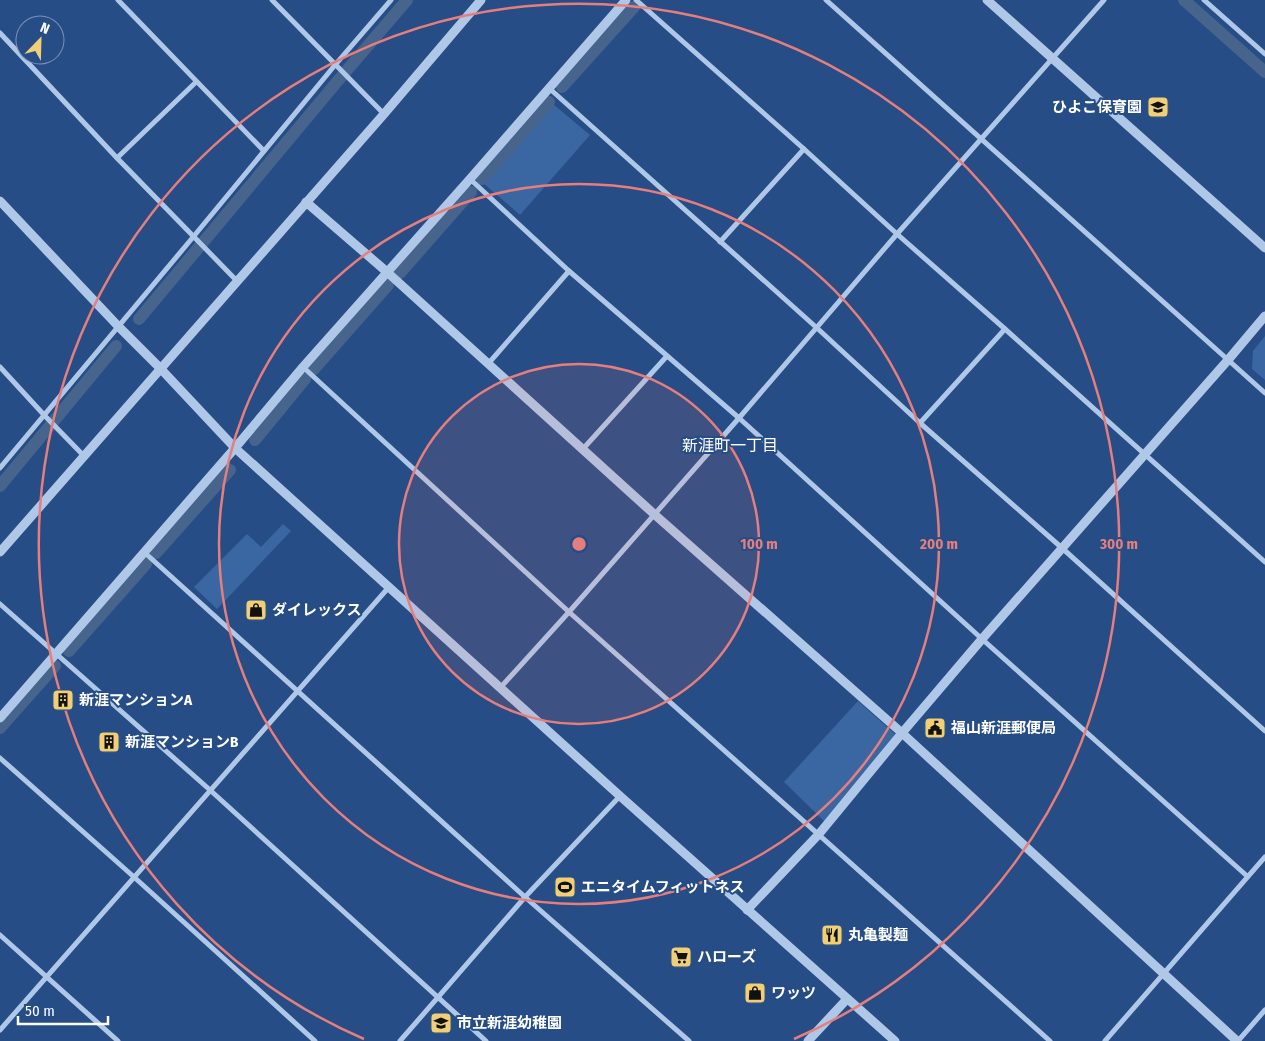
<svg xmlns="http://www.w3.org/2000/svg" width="1265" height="1041" font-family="'Fira Sans Condensed','Noto Sans JP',sans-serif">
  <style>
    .green { fill: #3a67a2 }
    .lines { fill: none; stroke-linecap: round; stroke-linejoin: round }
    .canal { stroke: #47648c; stroke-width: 12 }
    .minor { stroke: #b0c8e8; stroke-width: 5 }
    .tertiary { stroke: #b0c8e8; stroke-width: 9 }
    .ring { fill: none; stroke: #e67e7e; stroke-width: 2.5 }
    .labels { text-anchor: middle; stroke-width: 4; stroke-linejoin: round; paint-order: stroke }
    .poi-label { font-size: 15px; font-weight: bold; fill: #fff; stroke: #264d85; text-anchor: start }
    .neighbourhood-label { font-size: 16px; fill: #fff; stroke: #264d85 }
    .centre { fill: #e67e7e; stroke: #264d85; stroke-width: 2.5 }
    .ring-label { font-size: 15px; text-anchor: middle; font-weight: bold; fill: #e67e7e; stroke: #264d85; stroke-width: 4; stroke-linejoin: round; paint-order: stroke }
  </style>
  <rect width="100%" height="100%" fill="#264d85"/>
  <!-- green -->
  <g class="green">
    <path d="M553,104L590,135L520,215L482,182Z"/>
    <path d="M1265,336V380L1252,369L1253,351Z"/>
    <path d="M283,524L291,531L217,609L194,587L247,534L261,547Z"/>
    <path d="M858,701L898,737L824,821L784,782Z"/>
  </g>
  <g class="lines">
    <!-- canal -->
    <g class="canal">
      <path d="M1184,0L1265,72"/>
      <path d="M562,87L634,7"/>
      <path d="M482,179L549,102"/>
      <path d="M400,273L471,192"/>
      <path d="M139,319L336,83L407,0"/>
      <path d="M314,369L388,285"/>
      <path d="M255,440L305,379"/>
      <path d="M0,486L116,346"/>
      <path d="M156,553L230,470"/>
      <path d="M69,651L146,564"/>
      <path d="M0,728L55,666"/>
    </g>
    <!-- minor -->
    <g class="minor">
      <path d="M118,0L264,151"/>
      <path d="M272,0L384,114"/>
      <path d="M636,0L804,149L897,234L1005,329L1265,562"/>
      <path d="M826,0L1265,393"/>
      <path d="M1204,0L1265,54"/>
      <path d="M0,33L117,158L237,281"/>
      <path d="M550,89L817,328L920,423L1062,548L1265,731"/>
      <path d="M117,158L196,82"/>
      <path d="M470,179L569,271L739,418L982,639L1247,876"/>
      <path d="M720,242L804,149"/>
      <path d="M488,364L569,271"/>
      <path d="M0,367L45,416L84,456"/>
      <path d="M303,367L569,612L1050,1041"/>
      <path d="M920,423L1005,329"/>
      <path d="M582,450L667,356"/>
      <path d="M0,468L194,236L335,65L391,0"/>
      <path d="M144,552L525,897L689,1041"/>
      <path d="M0,604L210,790L486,1041"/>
      <path d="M500,688L569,612L739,418L897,234L1104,0"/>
      <path d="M0,758L134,877L315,1041"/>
      <path d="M0,935L118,1041"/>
      <path d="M0,1030L389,587"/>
      <path d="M400,1041L525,897L620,796"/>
      <path d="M1105,1041L1265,857"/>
      <path d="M1238,1041L1265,1010"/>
    </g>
    <!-- tertiary -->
    <g class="tertiary">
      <path d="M987,0L1265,248"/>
      <path d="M0,201L118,326L160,368L235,448L620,796L895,1041"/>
      <path d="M306,202L387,272L654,514L902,733L1237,1041"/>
      <path d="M0,552L384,114L481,0"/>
      <path d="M0,718L235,448L303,367L470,179L626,0"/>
      <path d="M747,910L819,834L902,733L982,639L1228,360L1265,316"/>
      <path d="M808,1041L847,999"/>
    </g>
  </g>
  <!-- distance rings -->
  <circle cx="579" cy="544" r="180" fill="#e67e7e" fill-opacity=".12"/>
  <g class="ring">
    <circle cx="579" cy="544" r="180"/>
    <circle cx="579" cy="544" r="360"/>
    <path d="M364 1039A540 540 0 1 1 794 1039"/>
  </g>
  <!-- icons -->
  <defs>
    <g id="school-square" transform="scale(1.125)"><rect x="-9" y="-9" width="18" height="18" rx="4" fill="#f1d075" stroke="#264d85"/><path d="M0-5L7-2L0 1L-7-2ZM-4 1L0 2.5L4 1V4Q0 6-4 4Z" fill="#111"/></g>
    <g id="shop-square" transform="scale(1.125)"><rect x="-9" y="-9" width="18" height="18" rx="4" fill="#f1d075" stroke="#264d85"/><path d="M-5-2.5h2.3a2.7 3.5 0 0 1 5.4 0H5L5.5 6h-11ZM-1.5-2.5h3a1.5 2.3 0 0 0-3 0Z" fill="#111"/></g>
    <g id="building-square" transform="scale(1.125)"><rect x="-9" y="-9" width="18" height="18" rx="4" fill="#f1d075" stroke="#264d85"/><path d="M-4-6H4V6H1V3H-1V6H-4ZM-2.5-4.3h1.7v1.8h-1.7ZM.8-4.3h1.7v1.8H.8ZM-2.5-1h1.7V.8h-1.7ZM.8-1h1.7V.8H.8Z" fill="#111"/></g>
    <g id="civic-square" transform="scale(1.125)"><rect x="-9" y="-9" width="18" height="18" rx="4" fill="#f1d075" stroke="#264d85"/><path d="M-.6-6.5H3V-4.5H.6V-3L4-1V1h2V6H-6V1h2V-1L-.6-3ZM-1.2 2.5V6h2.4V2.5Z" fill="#111"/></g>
    <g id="stadium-square" transform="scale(1.125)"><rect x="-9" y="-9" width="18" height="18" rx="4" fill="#f1d075" stroke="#264d85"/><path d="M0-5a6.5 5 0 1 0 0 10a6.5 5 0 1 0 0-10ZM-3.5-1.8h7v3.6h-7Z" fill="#111"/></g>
    <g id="restaurant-square" transform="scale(1.125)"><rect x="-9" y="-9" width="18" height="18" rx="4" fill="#f1d075" stroke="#264d85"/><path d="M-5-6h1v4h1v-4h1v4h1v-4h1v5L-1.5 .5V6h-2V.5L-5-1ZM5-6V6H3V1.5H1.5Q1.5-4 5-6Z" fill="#111"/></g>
    <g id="supermarket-square" transform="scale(1.125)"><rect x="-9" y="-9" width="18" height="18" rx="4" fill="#f1d075" stroke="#264d85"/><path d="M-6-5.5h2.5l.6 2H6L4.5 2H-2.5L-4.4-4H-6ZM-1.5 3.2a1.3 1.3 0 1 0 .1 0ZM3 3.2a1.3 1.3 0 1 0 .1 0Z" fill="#111"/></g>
  </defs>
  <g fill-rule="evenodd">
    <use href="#school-square" x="1158" y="107"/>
    <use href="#shop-square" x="256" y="610"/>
    <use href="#building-square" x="63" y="700"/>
    <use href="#civic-square" x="935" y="728"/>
    <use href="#building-square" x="109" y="742"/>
    <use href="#stadium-square" x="565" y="887"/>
    <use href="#restaurant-square" x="832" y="935"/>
    <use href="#supermarket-square" x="681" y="957"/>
    <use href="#shop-square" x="755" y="993"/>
    <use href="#school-square" x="441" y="1023"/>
  </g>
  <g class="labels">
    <!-- poi labels -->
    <g class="poi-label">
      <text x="1142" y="112" text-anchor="end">ひよこ保育園</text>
      <text x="272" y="615">ダイレックス</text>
      <text x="79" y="705">新涯マンションA</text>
      <text x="951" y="733">福山新涯郵便局</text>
      <text x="125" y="747">新涯マンションB</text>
      <text x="581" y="892">エニタイムフィットネス</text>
      <text x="848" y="940">丸亀製麺</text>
      <text x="697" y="962">ハローズ</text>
      <text x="771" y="998">ワッツ</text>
      <text x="457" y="1028">市立新涯幼稚園</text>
    </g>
    <!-- neighbourhood labels -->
    <g class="neighbourhood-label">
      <text x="730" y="451">新涯町一丁目</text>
    </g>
  </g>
  <circle cx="579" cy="544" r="8" class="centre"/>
  <g class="ring-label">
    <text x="759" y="549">100 m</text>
    <text x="939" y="549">200 m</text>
    <text x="1119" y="549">300 m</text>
  </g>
  <!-- north arrow -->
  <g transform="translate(40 40) rotate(23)"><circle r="24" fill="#264d85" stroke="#7d94b6"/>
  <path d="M0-4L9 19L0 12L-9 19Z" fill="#f1d075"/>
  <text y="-8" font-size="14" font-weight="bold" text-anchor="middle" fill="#ffffff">N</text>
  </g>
  <!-- scale -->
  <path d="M18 1016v8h90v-8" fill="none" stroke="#ffffff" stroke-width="2.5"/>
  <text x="25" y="1016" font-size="15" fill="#ffffff" stroke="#264d85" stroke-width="4" paint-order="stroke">50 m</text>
</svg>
